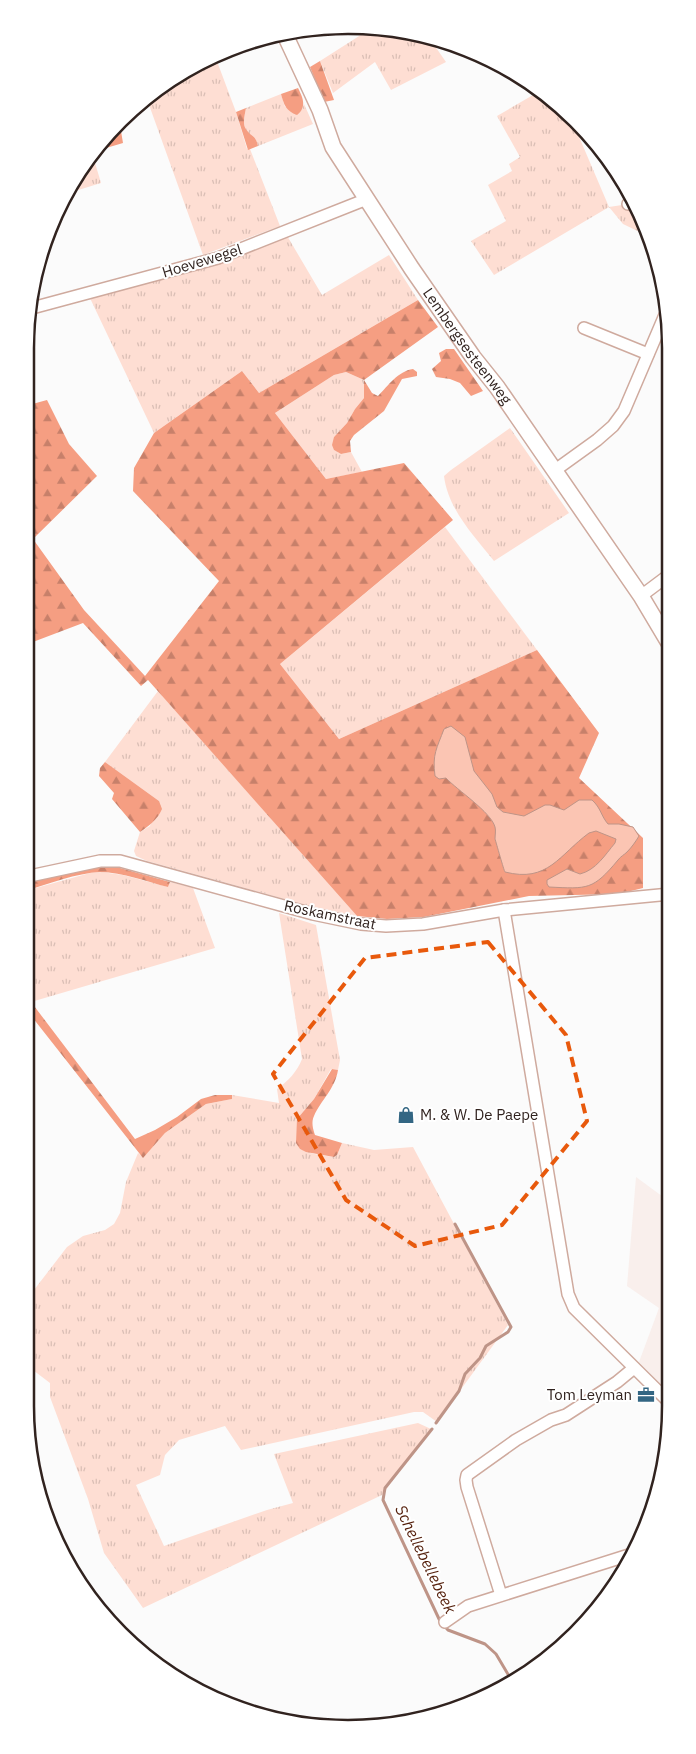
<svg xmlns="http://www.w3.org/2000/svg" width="696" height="1754" font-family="'IBM Plex Sans',sans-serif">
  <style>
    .built { fill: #f9efec }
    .grass { fill: url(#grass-tufts) }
    .forest { fill: url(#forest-firs) }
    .water { fill: #fbc5b3; stroke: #be9487 }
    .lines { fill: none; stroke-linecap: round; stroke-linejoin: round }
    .stream { stroke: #be9487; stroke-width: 3 }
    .street-casing { stroke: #cfaa9e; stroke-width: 14 }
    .secondary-casing { stroke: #cfaa9e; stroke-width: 18 }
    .street { stroke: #fff; stroke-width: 11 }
    .secondary { stroke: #fff; stroke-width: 15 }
    .marked { fill: none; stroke: #e8590c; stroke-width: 4; stroke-dasharray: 10 6; stroke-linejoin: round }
    .labels { text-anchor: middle; stroke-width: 4; stroke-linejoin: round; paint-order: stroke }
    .street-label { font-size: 15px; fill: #31231f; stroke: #fff }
    .poi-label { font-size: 15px; fill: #31231f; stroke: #fff; text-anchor: start }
    .water-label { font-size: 16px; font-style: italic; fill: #531e0a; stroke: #fff }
    .rim { fill: none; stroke: #31231f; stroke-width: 2.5 }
  </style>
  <defs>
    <pattern id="grass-tufts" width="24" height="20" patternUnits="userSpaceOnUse" patternTransform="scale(1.25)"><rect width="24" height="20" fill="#feded3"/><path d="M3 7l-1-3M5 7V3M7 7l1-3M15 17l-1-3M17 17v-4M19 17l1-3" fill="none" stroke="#dabeb5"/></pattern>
    <pattern id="forest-firs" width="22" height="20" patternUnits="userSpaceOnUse" patternTransform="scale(1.25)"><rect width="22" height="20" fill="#f59e82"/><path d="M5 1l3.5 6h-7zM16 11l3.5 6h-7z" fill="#c7806a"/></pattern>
  </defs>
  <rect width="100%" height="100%" fill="#fbfbfb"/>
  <!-- built -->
  <path class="built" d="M636,1177L670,1202L671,1374L661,1384L639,1362L659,1308L627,1286Z"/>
  <!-- grass -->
  <g class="grass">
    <path d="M367,31L430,39L446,62L391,90L375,62L333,93L320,61Z"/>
    <path d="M215,56L236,112L247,149H250L280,226L203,255L148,102L205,58Z"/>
    <path d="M540,91L556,105L577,132L609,207L622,205L629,211L637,209L646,224L650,237L623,224L609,207L494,275L471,241L506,221L488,185L512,171L509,164L520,157L497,116Z"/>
    <path d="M281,94L285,107L302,109L304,104L313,124L258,146C256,135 251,137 246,129C242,124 245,114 246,108Z"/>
    <path d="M93,156L101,183L72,192Z"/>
    <path d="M286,234L322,295L389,255L418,300L259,393L242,371L154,433L89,296Z"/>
    <path d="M346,372L364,380V398L355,409L347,423L334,437V450L341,454L351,452L362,472L326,479L275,413L334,375Z"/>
    <path d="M510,428L569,513L494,561C474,536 448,509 444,476L451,470Z"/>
    <path d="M445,527L537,650L339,739L280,664Z"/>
    <path d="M158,691L357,916L310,906L147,861L136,856L134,851L140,832L150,826L159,801L105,762Z"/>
    <path d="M101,872L123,875L168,887L170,882L193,888L215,948L31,1002L25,994V891L90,873Z"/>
    <path d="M279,913L316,925L340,1060L338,1070L331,1069L314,1099L297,1119V1131L300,1149L314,1154L334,1157L337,1155L342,1143L374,1150L413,1147L508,1325L437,1422L423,1412H414L241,1450L225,1426L179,1440L165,1455L160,1475L136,1485L164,1546L267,1510L293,1503L274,1454L418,1423L431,1429L382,1495L143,1608L104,1553L88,1499L50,1397V1383L25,1364V1279L34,1290L67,1247L83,1236L105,1230L114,1224L120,1213L126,1182L138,1153L143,1157L165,1133L206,1104L232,1099V1095L279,1103L277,1089C288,1081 297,1072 302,1059Z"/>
  </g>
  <!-- forest -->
  <g class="forest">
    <path d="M320,61L334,100L324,102L310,67Z"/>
    <path d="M298,88C303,98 307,107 297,115C286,111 284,105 281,94Z"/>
    <path d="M246,108C245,114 242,124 246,129C251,137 256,135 258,146L248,150L236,112Z"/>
    <path d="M138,110L121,131L123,143L96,151L105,135Z"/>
    <path d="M418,300L438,327L364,380L372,393L378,396C388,386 398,371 413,369L417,372V376L402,379L384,411L354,435L350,441L351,452L341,454L334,450L332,445L334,437L347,423L355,409L364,398V380L346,372L334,375L275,413L326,479L404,463L453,520L280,664L339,739L537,650L599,733L579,778L643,838V888L619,894L529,896L424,917L387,919L357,916L148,680L141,686L83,623L25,645V406L47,400L69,444L97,476L33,539L84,610L145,676L219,581L133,491L134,468L154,433L242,371L259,393Z"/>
    <path d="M446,349H454L483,391L471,396L460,383L450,379L436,377L432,369L441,361L439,353Z"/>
    <path d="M105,762L159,801L162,809C158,819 149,826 140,832L112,799L114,793L99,776L100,768Z"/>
    <path d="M101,866H113L170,882L168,887C147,882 123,872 100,872C77,873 48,884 25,891V883Z"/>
    <path d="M25,994L135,1139L155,1130L177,1117L201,1099L215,1095H232V1099L206,1104L165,1133L143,1158L25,1008Z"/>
    <path d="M332,1069L338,1070C335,1089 321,1100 314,1116C311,1122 313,1129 315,1135L342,1143L337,1155L334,1157L306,1152L300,1149L296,1143L297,1119L314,1099Z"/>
  </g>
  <!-- water -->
  <path class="water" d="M451,726L465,737L474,771L492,794L497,807L503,812L524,816L545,805H550L564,810L579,800H592C601,808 601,816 608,824H619L633,827L639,836C636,841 632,847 627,852C624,855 621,856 618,860C593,890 588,889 549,887L547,884V880L567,869L580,874C596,870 605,855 615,843L616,839L596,831L589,833C559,855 548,883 505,872C504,871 496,842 495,839C495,835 496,831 495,827C491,812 457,790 446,778L439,779L435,776C432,754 437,748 444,729Z"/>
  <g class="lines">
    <!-- stream -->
    <g class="stream">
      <path d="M436,1423L459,1391L465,1374L480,1358L486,1346L508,1332L511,1327L455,1224"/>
      <path d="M432,1429L385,1488L383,1500L440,1621L448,1630L485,1644L496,1654L512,1681"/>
    </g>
    <!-- street casing -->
    <g class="street-casing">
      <g id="street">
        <path d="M628,204H634"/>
        <path d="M32,308L218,258L367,199"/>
        <path d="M584,328L648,354"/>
        <path d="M554,471L597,440L613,426L624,411L668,308"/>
        <path d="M641,596L669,575"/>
        <path d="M25,877L100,861H120L313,914L361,924L386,926L423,924L504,910L670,894"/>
        <path d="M504,910L568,1294L574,1308L671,1404"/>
        <path d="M501,1595L467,1487L466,1480L467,1475L516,1440L551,1420L566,1415L617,1382L634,1368"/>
        <path d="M445,1622L468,1606L629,1555"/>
      </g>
    </g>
    <!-- secondary casing -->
    <g class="secondary-casing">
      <g id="secondary">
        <path id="s1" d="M286,37L320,110L333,147L412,269L473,357L497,387L641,596L669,643"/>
      </g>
    </g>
    <!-- street -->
    <use href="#street" class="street"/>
    <!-- secondary -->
    <use href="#secondary" class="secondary"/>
  </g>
  <!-- marked area -->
  <path class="marked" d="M488,942L566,1035L587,1121L502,1225L415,1246L346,1200L273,1074L365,958Z"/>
  <!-- icons -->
  <defs>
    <g id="shop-bare" transform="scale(1.35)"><path d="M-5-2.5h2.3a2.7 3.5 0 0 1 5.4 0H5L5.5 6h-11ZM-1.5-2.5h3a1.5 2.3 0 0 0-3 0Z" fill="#336683" stroke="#fff" stroke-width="2.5" paint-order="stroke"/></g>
    <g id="office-bare" transform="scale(1.35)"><path d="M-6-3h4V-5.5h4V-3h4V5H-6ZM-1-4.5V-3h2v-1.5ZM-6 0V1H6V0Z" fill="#336683" stroke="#fff" stroke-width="2.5" paint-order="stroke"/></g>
  </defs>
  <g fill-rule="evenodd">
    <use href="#shop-bare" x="406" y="1115"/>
    <use href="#office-bare" x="646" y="1395"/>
  </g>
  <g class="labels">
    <!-- street labels -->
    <g class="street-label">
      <text transform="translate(202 261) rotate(-17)" y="5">Hoevewegel</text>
      <text dy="5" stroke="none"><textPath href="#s1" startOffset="360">Lembergsesteenweg</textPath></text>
      <text transform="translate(330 915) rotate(12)" y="5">Roskamstraat</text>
    </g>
    <!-- poi labels -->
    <g class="poi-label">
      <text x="420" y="1120">M. &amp; W. De Paepe</text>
      <text x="632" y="1400" text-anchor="end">Tom Leyman</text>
    </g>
    <!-- water labels -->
    <g class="water-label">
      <text transform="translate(426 1559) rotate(64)" y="6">Schellebellebeek</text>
    </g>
  </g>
  <!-- crop -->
  <path d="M0 0H696V1754H0ZM348 34H348A314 314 0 0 1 662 348V1406A314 314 0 0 1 348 1720H348A314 314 0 0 1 34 1406V348A314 314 0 0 1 348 34Z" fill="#fff" fill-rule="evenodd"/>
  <path class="rim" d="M348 34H348A314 314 0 0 1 662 348V1406A314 314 0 0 1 348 1720H348A314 314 0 0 1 34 1406V348A314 314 0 0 1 348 34Z"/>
</svg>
